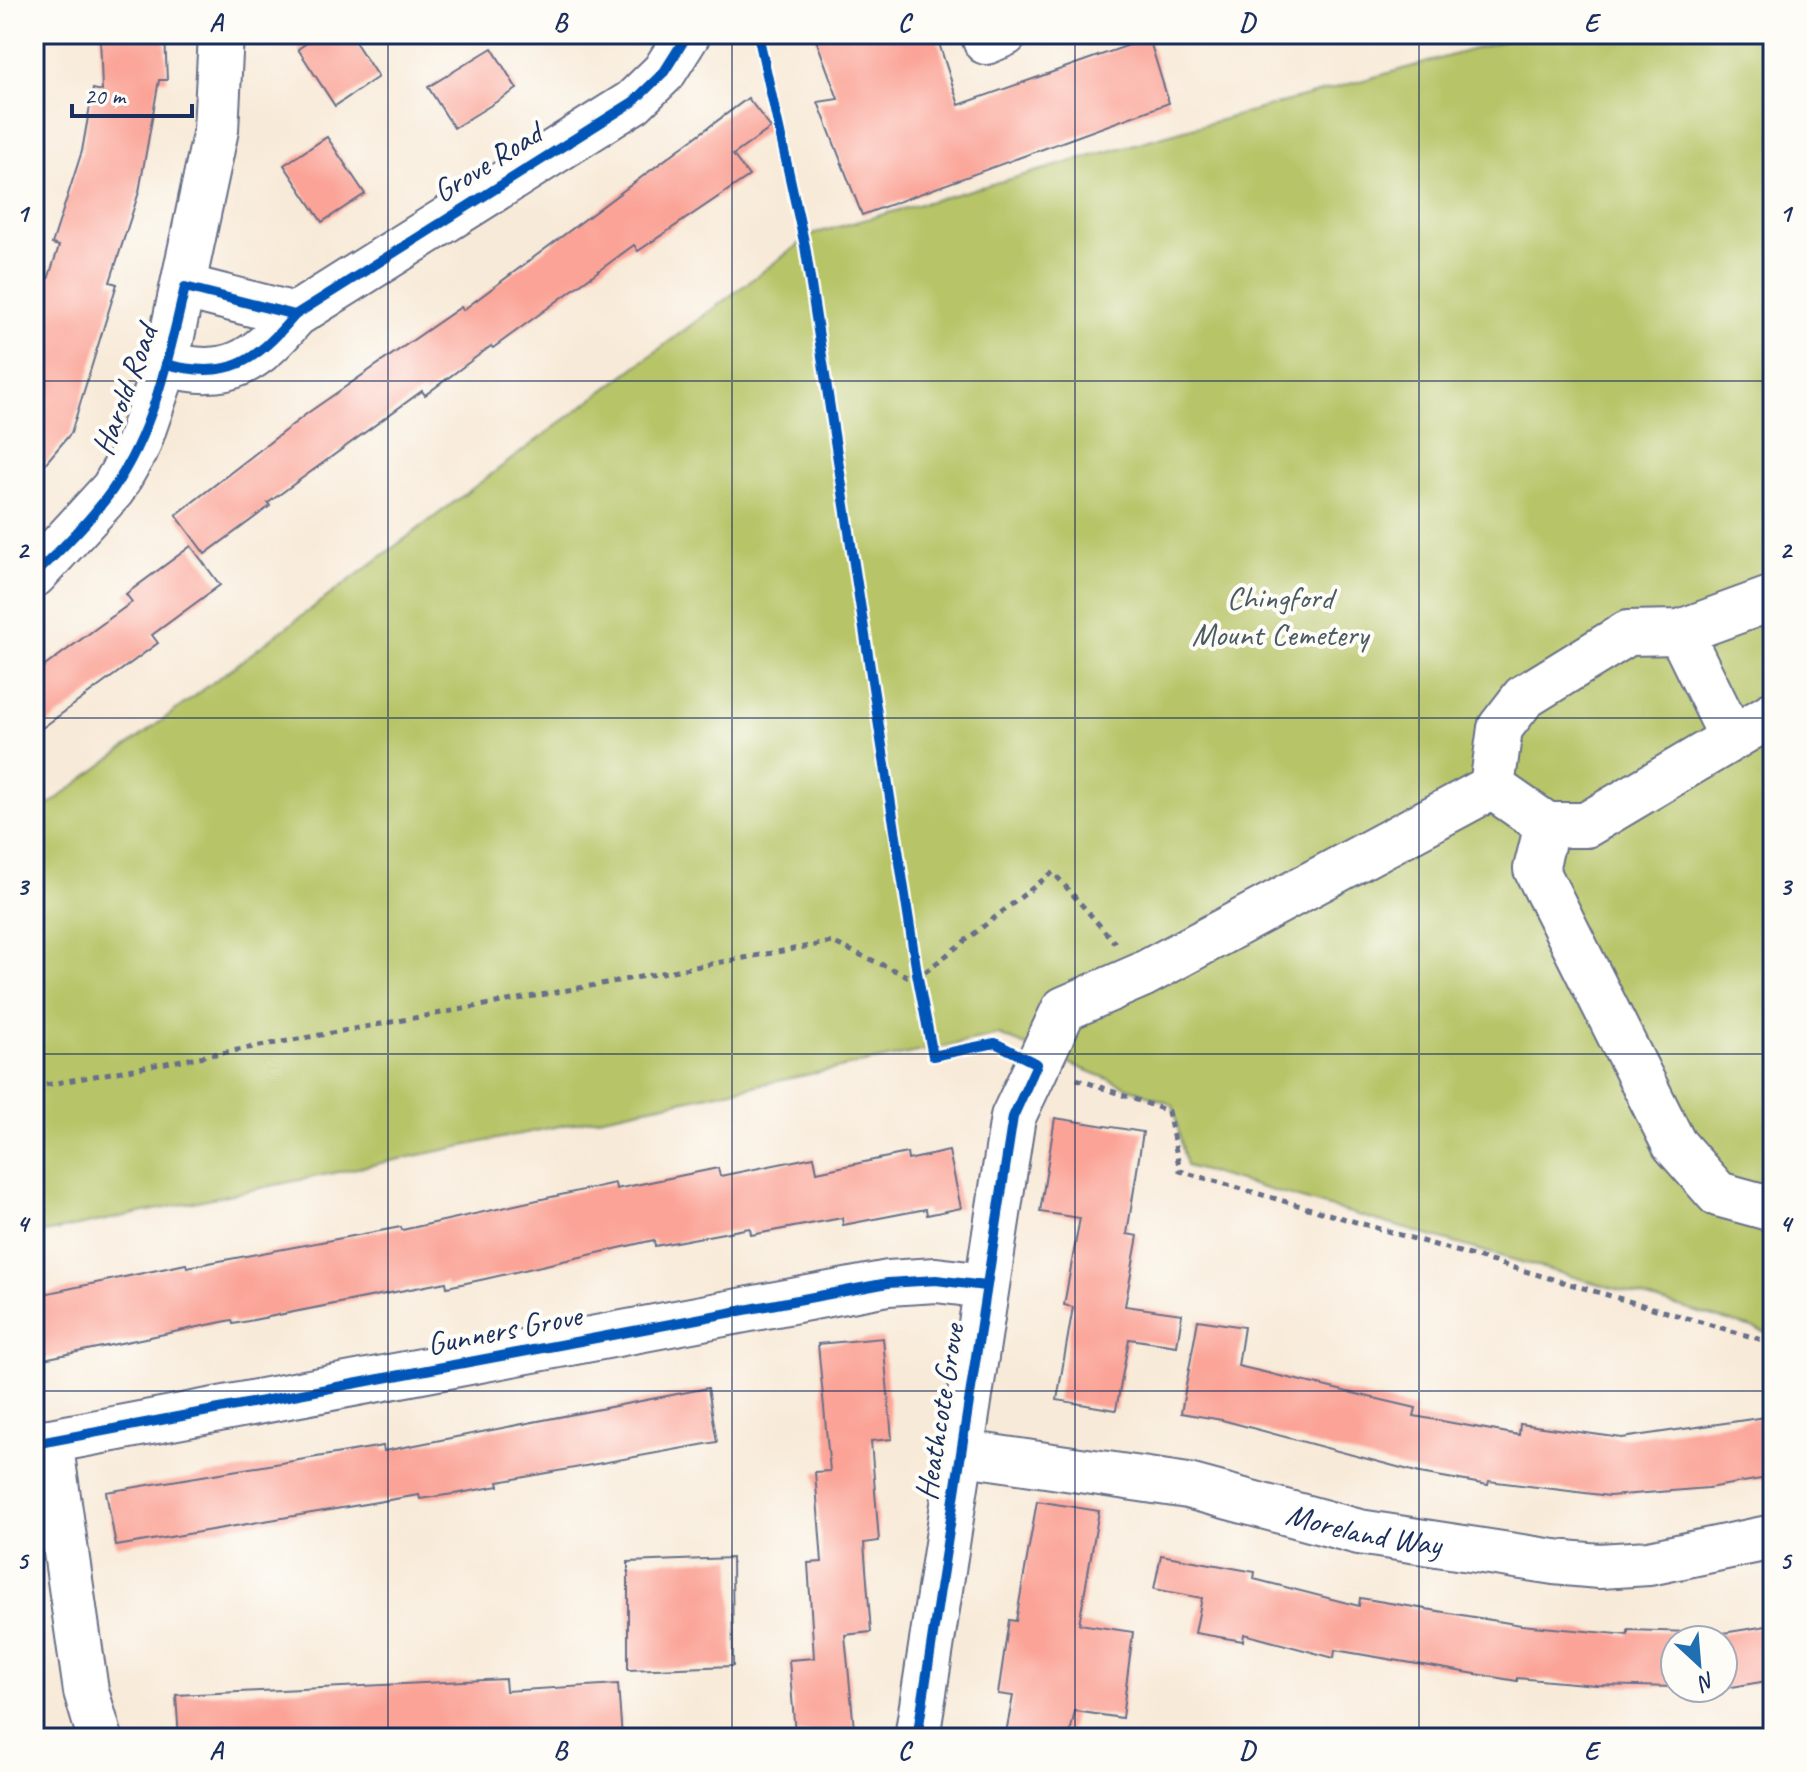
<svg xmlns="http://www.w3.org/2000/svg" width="1807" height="1772" font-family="Caveat,sans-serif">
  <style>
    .green { fill: #b7c567; stroke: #697a62; stroke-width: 2 }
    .building { fill: #fba396 }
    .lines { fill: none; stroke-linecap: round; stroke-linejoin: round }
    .minor-casing { stroke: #687089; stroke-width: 48 }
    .path { stroke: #687089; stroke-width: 5; stroke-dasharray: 6 6; stroke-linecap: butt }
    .minor { stroke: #fff; stroke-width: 44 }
    .cycleway-casing { stroke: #fdfcf7; stroke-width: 15 }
    .cycleway { stroke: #0057b8; stroke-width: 10 }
    .grid { fill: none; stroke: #1b2f5e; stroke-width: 2; stroke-opacity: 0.55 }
    .labels { text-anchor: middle; stroke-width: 8; stroke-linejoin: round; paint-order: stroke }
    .street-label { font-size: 32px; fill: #1b2f5e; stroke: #fdfcf7 }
    .park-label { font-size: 32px; fill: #4a5c61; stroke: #fdfcf7 }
    .neatline { fill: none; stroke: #1b2f5e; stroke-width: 3 }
    .grid-label { font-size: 26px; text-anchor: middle; font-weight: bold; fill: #1b2f5e }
  </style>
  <rect width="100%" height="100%" fill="#fdfcf7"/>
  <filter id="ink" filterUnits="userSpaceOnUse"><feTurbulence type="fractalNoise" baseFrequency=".0125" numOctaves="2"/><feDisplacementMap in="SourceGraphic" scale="16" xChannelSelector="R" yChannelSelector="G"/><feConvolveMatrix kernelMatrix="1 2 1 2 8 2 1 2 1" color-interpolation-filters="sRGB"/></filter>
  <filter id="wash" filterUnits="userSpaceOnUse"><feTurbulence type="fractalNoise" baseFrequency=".006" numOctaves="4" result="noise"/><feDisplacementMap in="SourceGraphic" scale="32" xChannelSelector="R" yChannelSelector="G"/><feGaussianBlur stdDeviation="1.8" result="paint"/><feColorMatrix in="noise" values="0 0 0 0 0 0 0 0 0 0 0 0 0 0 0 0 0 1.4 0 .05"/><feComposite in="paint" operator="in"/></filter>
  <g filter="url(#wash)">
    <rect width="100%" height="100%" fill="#f8ead8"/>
    <!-- green -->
    <path class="green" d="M1528,34H1773V1334L1186,1166L1173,1105L999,1035L34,1235V816L813,234Z"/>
    <g id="blocks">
      <!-- building -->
      <g class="building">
        <path d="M100,34H165L167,80H159L139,192L110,282L117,284L71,433L34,477V322L59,246L52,244L82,151L93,89L102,91Z"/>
        <path d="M320,34H350L378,77L335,106L298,49Z"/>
        <path d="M814,34H936L959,105L1149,38L1169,103L862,215L818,102L838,99Z"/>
        <path d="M492,48L517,89L454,128L428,87Z"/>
        <path d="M748,98L771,128L733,155L749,176L638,251L634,245L493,348L491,346L425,395L422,391L268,503L270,506L205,554L176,515L309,412L461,307L463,310Z"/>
        <path d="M327,137L365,194L322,222L284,165Z"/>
        <path d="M191,546L220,585L152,635L158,643L34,734V674L132,602L126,594Z"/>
        <path d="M1055,1118L1143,1132L1127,1234L1138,1236L1125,1306L1182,1314L1177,1346L1129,1339L1116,1410L1057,1400L1073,1307L1064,1305L1080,1218L1040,1212Z"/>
        <path d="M949,1151L961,1208L927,1215L926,1209L843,1225L842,1218L751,1235L750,1228L655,1246L654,1240L485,1279L447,1287L446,1282L233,1324L232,1320L34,1361V1296L186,1264L187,1267L401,1227L402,1230L615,1183L616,1189L718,1168L720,1176L814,1157L817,1172L907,1153L908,1160Z"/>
        <path d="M1198,1320L1244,1327L1238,1366L1416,1408L1414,1416L1519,1435L1520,1424L1622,1438L1773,1416V1477L1708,1488L1609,1496L1489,1481L1488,1485L1420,1473L1222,1420L1181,1413Z"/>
        <path d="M883,1338L892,1439L871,1441L879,1541L864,1543L871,1632L845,1635L854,1729L795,1734L789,1660L814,1658L808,1563L822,1562L815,1472L830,1471L818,1344Z"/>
        <path d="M708,1388L717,1442L498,1482L499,1486L460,1493L420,1499L419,1495L116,1546L106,1492L383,1446L384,1451Z"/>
        <path d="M1037,1501L1099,1511L1079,1624L1133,1632L1122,1718L1075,1711L1069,1738H1005L1013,1696L998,1694L1009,1620L1016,1621Z"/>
        <path d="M1161,1555L1255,1572L1254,1579L1359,1606L1360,1598L1521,1625L1628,1635V1630L1723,1633L1773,1625V1680L1726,1688H1720L1723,1640H1675V1687L1596,1685L1517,1678V1681L1335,1650L1334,1658L1244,1634L1243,1641L1195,1633L1202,1598L1154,1589Z"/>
        <path d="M732,1558L733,1666L628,1670V1562Z"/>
        <path d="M505,1679L506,1691L618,1684L622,1738H179L176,1695Z"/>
      </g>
    </g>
  </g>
  <g filter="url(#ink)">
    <use href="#blocks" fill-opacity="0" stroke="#687089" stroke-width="2"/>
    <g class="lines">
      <!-- minor casing -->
      <g class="minor-casing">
        <g id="minor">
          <path d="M983,34L986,42L1005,34"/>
          <path d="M185,287L295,315"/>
          <path d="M166,364C229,381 255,362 295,315L633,102L664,72L688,34"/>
          <path d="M34,575L113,489L138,445L166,364L216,130L221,34"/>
          <path d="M1680,632L1732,738"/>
          <path d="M1492,787L1500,728L1524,697L1628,633L1680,632L1773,598"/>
          <path d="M1547,825L1536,869L1674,1144L1718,1194L1773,1209"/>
          <path d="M50,1441L86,1691L100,1738"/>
          <path d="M34,1444L888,1283L936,1280L985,1286"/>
          <path id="s1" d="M958,1452L1188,1486L1359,1532L1554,1562L1599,1566L1649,1563L1773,1537"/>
          <path d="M917,1738L1013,1117L1064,1009L1142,975L1492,787L1547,825H1586L1773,714"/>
        </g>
      </g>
      <!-- path -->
      <g class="path">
        <path d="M758,34L805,246L917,973L933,1056L995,1043L1002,1046"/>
        <path d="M1077,1079L1168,1111L1180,1171L1773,1343"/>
        <path d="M34,1087L832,942L907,976L925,972L1053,872L1115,943"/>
      </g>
      <!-- minor -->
      <use href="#minor" class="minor"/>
      <!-- cycleway casing -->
      <g class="cycleway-casing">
        <g id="cycleway">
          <path d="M758,34L805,246L917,973L933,1056L995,1043L1037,1064L1013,1117L917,1738"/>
          <path d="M166,364C229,381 255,362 295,315L633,102L664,72L688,34"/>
          <path d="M34,575C62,549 91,520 113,489C154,430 169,355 185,287L295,315"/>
          <path d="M34,1444L888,1283L936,1280L985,1286"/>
        </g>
      </g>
      <!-- cycleway -->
      <use href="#cycleway" class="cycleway"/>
    </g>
  </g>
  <!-- grid -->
  <path class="grid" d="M388,34V1738M732,34V1738M1075,34V1738M1419,34V1738M34,381H1773M34,718H1773M34,1054H1773M34,1391H1773"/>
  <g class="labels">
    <!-- street labels -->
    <g class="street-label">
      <text transform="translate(487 162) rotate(-32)" y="11">Grove Road</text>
      <text transform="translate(124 390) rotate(-70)" y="11">Harold Road</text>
      <text transform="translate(504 1329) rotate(-11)" y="11">Gunners Grove</text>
      <text transform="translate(939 1412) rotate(-81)" y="11">Heathcote Grove</text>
      <text dy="11" stroke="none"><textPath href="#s1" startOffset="414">Moreland Way</textPath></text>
    </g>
    <!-- park labels -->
    <g class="park-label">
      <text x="1280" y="608">Chingford<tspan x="1280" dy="37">Mount Cemetery</tspan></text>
    </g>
  </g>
  <!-- margin -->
  <rect width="1807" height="1772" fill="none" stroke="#fdfcf7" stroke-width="88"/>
  <!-- north arrow -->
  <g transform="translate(1699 1664) rotate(154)"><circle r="38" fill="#fdfcf7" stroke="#a3aaba" stroke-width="2"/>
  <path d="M0-6L14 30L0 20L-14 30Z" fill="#1f6fb2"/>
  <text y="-12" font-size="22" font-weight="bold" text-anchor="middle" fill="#1b2f5e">N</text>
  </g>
  <!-- scale -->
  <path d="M72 104v12h120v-12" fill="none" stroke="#1b2f5e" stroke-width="4"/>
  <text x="84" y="104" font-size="24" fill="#1b2f5e" stroke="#fdfcf7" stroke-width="6" paint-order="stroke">20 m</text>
  <rect x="44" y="44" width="1719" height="1684" class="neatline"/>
  <g class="grid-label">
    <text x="216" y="31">A</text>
    <text x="560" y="31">B</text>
    <text x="904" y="31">C</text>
    <text x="1247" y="31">D</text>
    <text x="1591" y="31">E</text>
    <text x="22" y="222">1</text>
    <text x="1785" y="222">1</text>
    <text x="22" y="558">2</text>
    <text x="1785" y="558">2</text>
    <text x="22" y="895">3</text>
    <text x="1785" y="895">3</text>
    <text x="22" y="1232">4</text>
    <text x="1785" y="1232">4</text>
    <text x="22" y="1569">5</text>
    <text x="1785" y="1569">5</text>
    <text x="216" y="1759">A</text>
    <text x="560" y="1759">B</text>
    <text x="904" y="1759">C</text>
    <text x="1247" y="1759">D</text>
    <text x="1591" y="1759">E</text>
  </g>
</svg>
